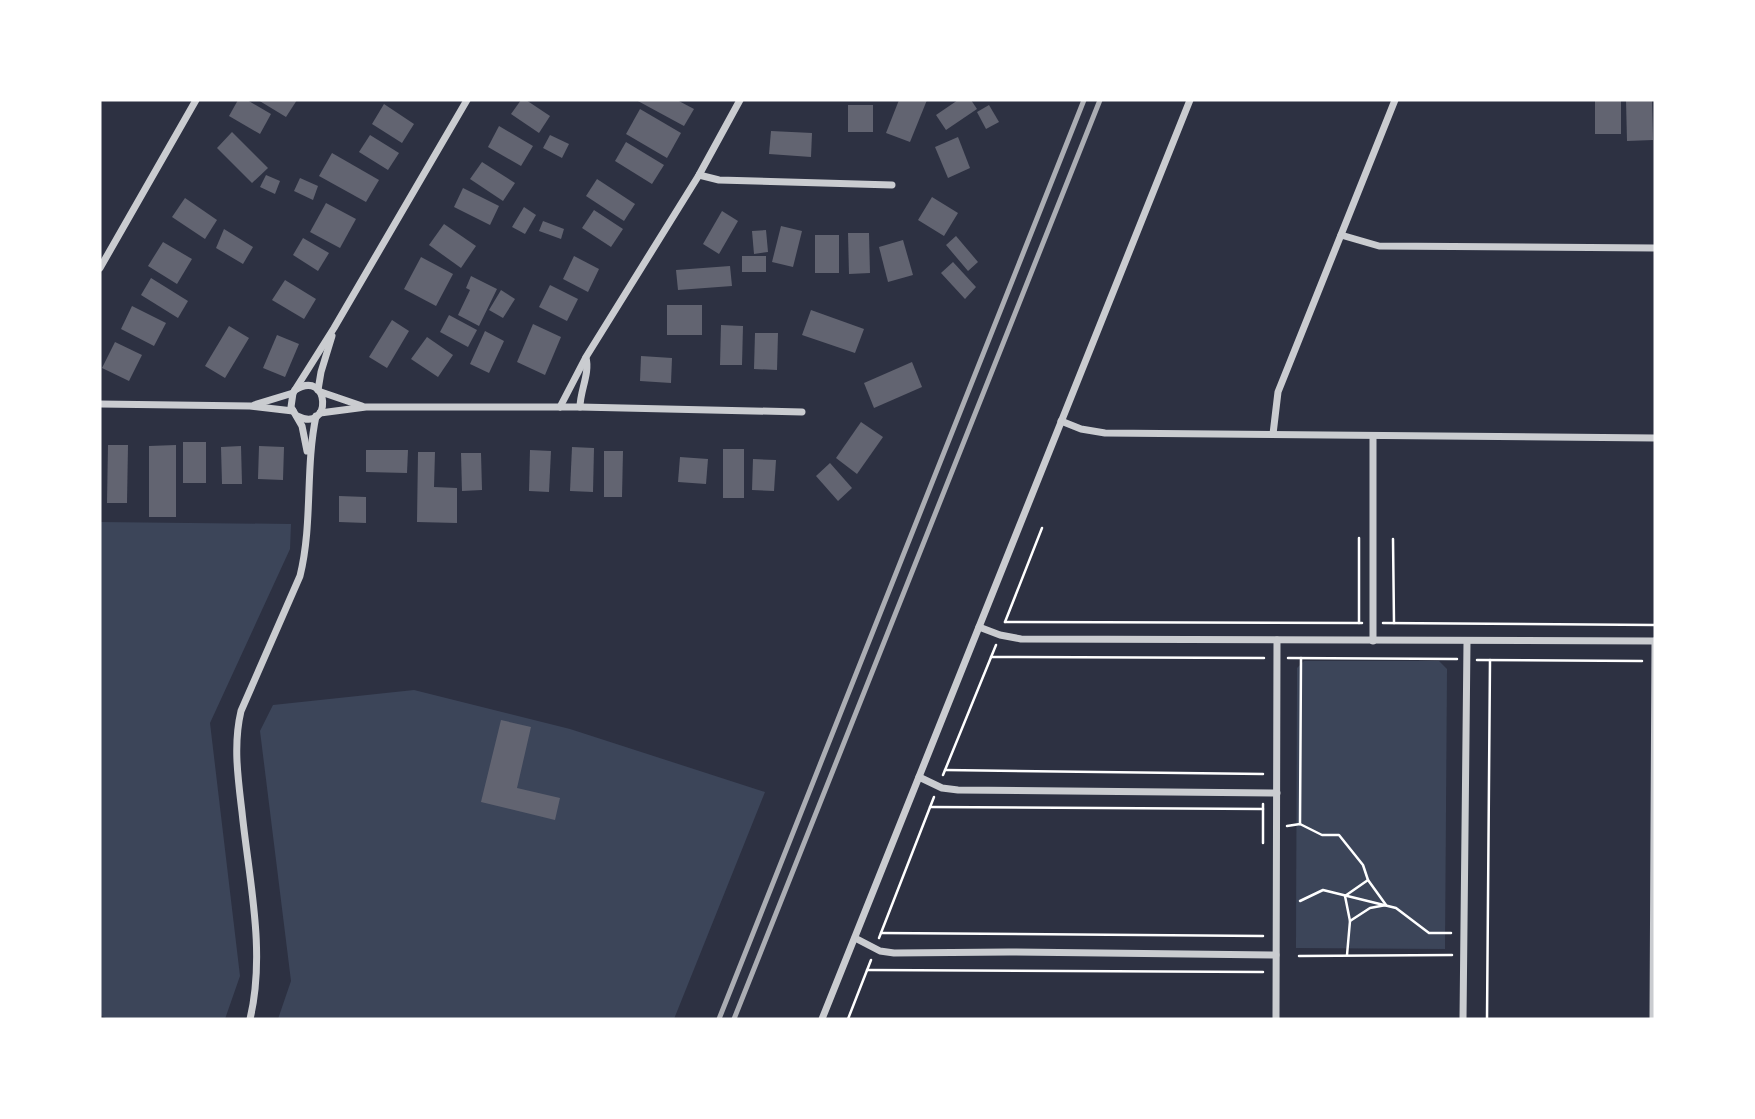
<svg xmlns="http://www.w3.org/2000/svg" width="1755" height="1119" font-family="'Golos Text',sans-serif">
  <style>
    .green { fill: #3c4559 }
    .building { fill: #626471 }
    .lines { fill: none; stroke-linecap: round; stroke-linejoin: round }
    .path { stroke: #fff; stroke-width: 2.5 }
    .minor { stroke: #caccd0; stroke-width: 7 }
    .rail { stroke: #abadb3; stroke-width: 5 }
  </style>
  <rect width="100%" height="100%" fill="#2d3142"/>
  <!-- green -->
  <g class="green">
    <path d="M100,522L291,524L290,549L210,723L240,976L225,1019H108L100,1015Z"/>
    <path d="M1304,661H1439L1447,669L1445,949L1296,948L1297,668Z"/>
    <path d="M414,690L570,729L765,792L674,1019H278L291,981L260,731L273,705Z"/>
  </g>
  <!-- building -->
  <g class="building">
    <path d="M238,100H247L271,114L260,134L229,116Z"/>
    <path d="M258,100H297L286,117Z"/>
    <path d="M521,100H526L550,116L539,133L511,114Z"/>
    <path d="M636,100H677L694,109L684,126Z"/>
    <path d="M899,100H927L910,142L886,133Z"/>
    <path d="M958,100H971L977,109L946,130L936,115Z"/>
    <rect x="1595" y="100" width="26" height="34"/>
    <path d="M1626,100H1652L1653,140L1627,141Z"/>
    <path d="M384,104L414,124L402,143L372,124Z"/>
    <rect x="848" y="105" width="25" height="27"/>
    <path d="M989,105L999,122L986,129L977,112Z"/>
    <path d="M640,109L681,133L667,158L626,134Z"/>
    <path d="M499,126L533,146L521,166L488,147Z"/>
    <path d="M771,131L812,133L811,157L769,154Z"/>
    <path d="M232,132L268,168L252,183L217,148Z"/>
    <path d="M370,135L399,153L388,170L359,152Z"/>
    <path d="M550,135L569,144L562,158L543,148Z"/>
    <path d="M958,137L970,168L948,178L935,147Z"/>
    <path d="M626,142L664,165L652,184L615,161Z"/>
    <path d="M332,153L379,180L366,202L319,176Z"/>
    <path d="M482,162L515,183L503,201L470,179Z"/>
    <path d="M266,175L280,181L275,194L260,187Z"/>
    <path d="M300,178L318,186L313,200L294,191Z"/>
    <path d="M597,179L635,204L624,221L586,196Z"/>
    <path d="M463,188L499,206L490,225L454,207Z"/>
    <path d="M932,197L958,213L944,236L918,220Z"/>
    <path d="M185,198L217,220L205,239L172,217Z"/>
    <path d="M326,203L356,219L340,248L310,232Z"/>
    <path d="M524,207L536,215L525,234L512,227Z"/>
    <path d="M594,210L623,229L611,247L582,228Z"/>
    <path d="M722,211L738,221L719,254L703,244Z"/>
    <path d="M543,221L564,229L561,239L539,231Z"/>
    <path d="M444,224L476,246L461,268L429,245Z"/>
    <path d="M781,226L802,231L793,267L772,262Z"/>
    <path d="M224,229L253,247L243,264L216,248Z"/>
    <path d="M766,230L768,252L754,254L752,231Z"/>
    <path d="M848,233H869L870,273L849,274Z"/>
    <rect x="815" y="235" width="24" height="38"/>
    <path d="M956,236L978,262L968,271L946,245Z"/>
    <path d="M303,238L329,253L318,271L293,255Z"/>
    <path d="M903,240L913,275L888,282L879,247Z"/>
    <path d="M163,242L192,259L177,284L148,266Z"/>
    <path d="M574,256L599,269L588,292L563,279Z"/>
    <rect x="742" y="256" width="24" height="16"/>
    <path d="M421,257L453,274L436,306L404,289Z"/>
    <path d="M953,262L976,287L965,299L941,273Z"/>
    <path d="M730,266L732,286L678,290L676,270Z"/>
    <path d="M471,276L497,289L479,326L458,315L470,290L466,288Z"/>
    <path d="M151,278L188,301L178,318L141,295Z"/>
    <path d="M285,280L316,299L304,319L272,300Z"/>
    <path d="M550,285L578,299L567,321L539,307Z"/>
    <path d="M501,290L515,299L503,318L489,310Z"/>
    <rect x="667" y="305" width="35" height="30"/>
    <path d="M132,306L166,323L154,346L121,329Z"/>
    <path d="M811,310L864,329L855,353L802,335Z"/>
    <path d="M449,315L477,330L468,347L440,332Z"/>
    <path d="M392,320L409,331L387,368L369,357Z"/>
    <path d="M533,324L561,337L545,375L517,362Z"/>
    <path d="M721,325L743,326L742,365H720Z"/>
    <path d="M229,326L249,338L225,378L205,366Z"/>
    <path d="M485,331L504,341L489,373L470,364Z"/>
    <path d="M755,333H778L777,370L754,369Z"/>
    <path d="M277,335L299,344L285,377L263,368Z"/>
    <path d="M427,337L453,355L438,377L411,359Z"/>
    <path d="M115,342L142,355L129,381L102,368Z"/>
    <path d="M641,356L672,358L671,383L640,381Z"/>
    <path d="M912,362L922,387L874,408L864,383Z"/>
    <path d="M861,422L883,437L857,474L836,458Z"/>
    <rect x="183" y="442" width="23" height="41"/>
    <path d="M108,445H128L127,503H107Z"/>
    <path d="M176,445V517H149V446Z"/>
    <path d="M241,446L242,484H222L221,447Z"/>
    <path d="M259,446L284,447L283,480L258,479Z"/>
    <path d="M572,447L594,448L593,492L570,491Z"/>
    <rect x="723" y="449" width="21" height="49"/>
    <path d="M366,450H408L407,473L366,472Z"/>
    <path d="M530,450L551,451L549,492L529,491Z"/>
    <path d="M604,451H623L622,497H604Z"/>
    <path d="M418,452H435L434,487L457,488V523L417,522Z"/>
    <path d="M461,453H481L482,490L462,491Z"/>
    <path d="M680,457L708,459L706,484L678,482Z"/>
    <path d="M753,459L776,460L774,491L752,490Z"/>
    <path d="M830,463L852,488L838,501L816,476Z"/>
    <path d="M339,496L366,497V523L339,522Z"/>
    <path d="M501,720L531,727L517,788L560,798L555,820L481,802Z"/>
  </g>
  <g class="lines">
    <!-- path -->
    <g class="path">
      <path d="M1393,539L1394,623"/>
      <path d="M1005,622L1362,623"/>
      <path d="M1005,622L1042,528"/>
      <path d="M1359,623V538"/>
      <path d="M1383,623L1655,625"/>
      <path d="M991,657L1264,658"/>
      <path d="M1288,658L1457,659"/>
      <path d="M1477,660L1642,661"/>
      <path d="M945,770L1263,774"/>
      <path d="M943,775L996,645"/>
      <path d="M930,807L1263,809"/>
      <path d="M1300,824L1301,658"/>
      <path d="M1287,826L1300,824L1322,835H1339L1363,865L1368,880L1386,905L1370,908L1350,921"/>
      <path d="M1263,843V804"/>
      <path d="M1300,901L1323,890L1396,908L1429,933H1451"/>
      <path d="M881,933L1263,936"/>
      <path d="M879,938L934,797"/>
      <path d="M1347,955L1350,921L1345,896L1368,880"/>
      <path d="M1299,956L1452,955"/>
      <path d="M867,970L1263,972"/>
      <path d="M848,1019L871,960"/>
      <path d="M1487,1019L1490,660"/>
    </g>
    <!-- minor -->
    <g class="minor">
      <path d="M699,175L719,180L892,185"/>
      <path d="M1341,235L1379,246L1655,248"/>
      <path d="M100,268L196,100"/>
      <path d="M295,390C330,368 333,434 297,416"/>
      <path d="M318,390L321,372L332,336"/>
      <path d="M321,392L362,406"/>
      <path d="M100,404L250,406L293,411"/>
      <path d="M254,405L293,393"/>
      <path d="M560,407L586,357L699,175L740,100"/>
      <path d="M580,407C580,391 590,373 586,358"/>
      <path d="M320,413L366,407H580L802,412"/>
      <path d="M1061,421L1081,429L1105,433L1655,438"/>
      <path d="M1273,434L1278,392L1395,100"/>
      <path d="M307,451L302,426L291,407L293,393L334,328L467,100"/>
      <path d="M979,627L1000,635L1021,639L1655,641"/>
      <path d="M1373,641V436"/>
      <path d="M919,777L942,788L958,790L1277,793"/>
      <path d="M855,938L880,951L894,953L1009,952L1276,955"/>
      <path d="M250,1019C266,952 249,880 242,812C238,778 233,745 241,711L300,576C313,523 305,469 316,416"/>
      <path d="M822,1019L1190,100"/>
      <path d="M1276,1019L1277,640"/>
      <path d="M1463,1019L1467,642"/>
      <path d="M1653,1019L1655,641"/>
    </g>
    <!-- rail -->
    <g class="rail">
      <path d="M719,1019L1084,100"/>
      <path d="M734,1019L1100,100"/>
    </g>
  </g>
  <!-- border -->
  <rect width="1755" height="1119" fill="none" stroke="#ffffff" stroke-width="203"/>
</svg>
